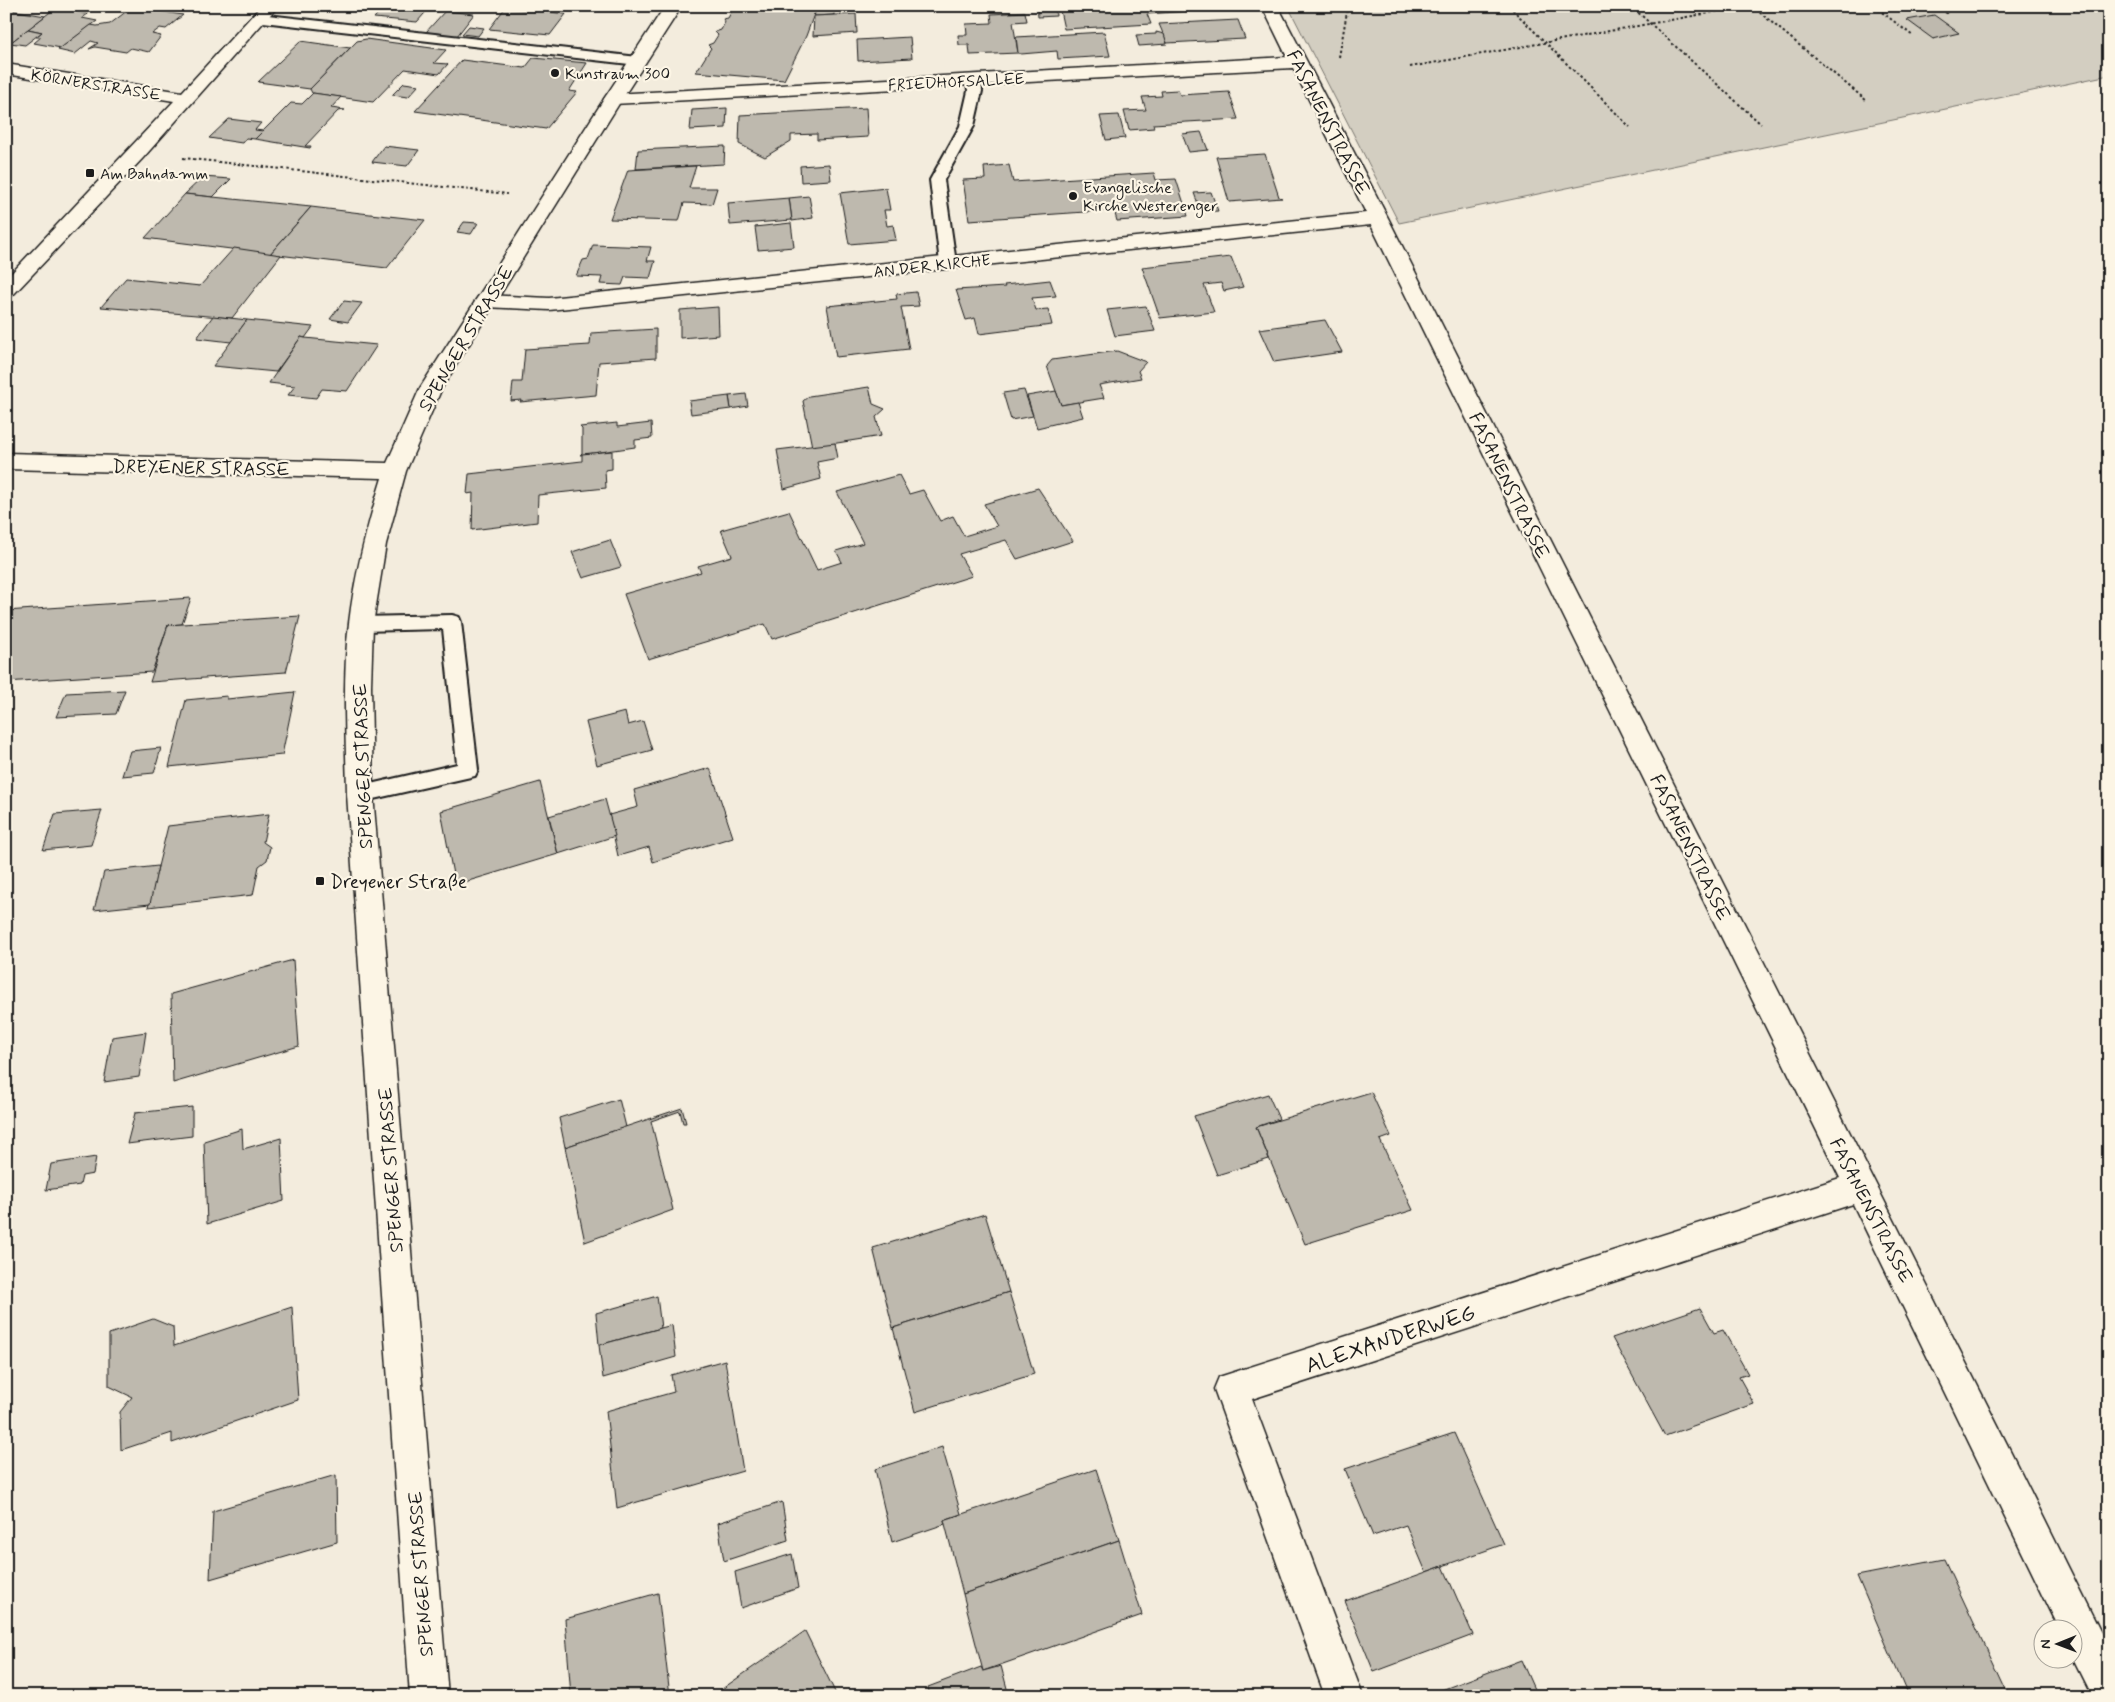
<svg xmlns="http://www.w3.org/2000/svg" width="2115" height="1702" font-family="Mynerve,sans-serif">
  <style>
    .green { fill: #d3cec1; stroke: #78756e }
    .building { fill: #beb9ae; stroke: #1c1c1c }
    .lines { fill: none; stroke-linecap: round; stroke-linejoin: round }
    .service-casing { stroke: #1c1c1c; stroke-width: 4 }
    .minor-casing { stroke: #1c1c1c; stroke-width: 3 }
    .tertiary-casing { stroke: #1c1c1c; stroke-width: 3 }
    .path { stroke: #1c1c1c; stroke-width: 2; stroke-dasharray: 2.5 2.5; stroke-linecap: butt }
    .service { fill: #fcf5e5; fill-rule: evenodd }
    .minor { fill: #fcf5e5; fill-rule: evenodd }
    .tertiary { fill: #fcf5e5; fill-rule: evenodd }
    .poi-dot { fill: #1c1c1c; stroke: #fcf5e5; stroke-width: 2 }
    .labels { text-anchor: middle; stroke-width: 4.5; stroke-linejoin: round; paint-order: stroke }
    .far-poi-label { font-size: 16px; fill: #1c1c1c; stroke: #fcf5e5; text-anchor: start }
    .far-street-label { font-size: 16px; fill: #1c1c1c; stroke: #fcf5e5 }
    .street-label { font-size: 19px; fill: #1c1c1c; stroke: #fcf5e5 }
    .poi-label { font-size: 19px; fill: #1c1c1c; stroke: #fcf5e5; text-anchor: start }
    .near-street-label { font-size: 22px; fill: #1c1c1c; stroke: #fcf5e5 }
  </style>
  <rect width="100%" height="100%" fill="#f3ecdd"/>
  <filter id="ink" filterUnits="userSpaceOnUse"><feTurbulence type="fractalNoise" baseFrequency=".02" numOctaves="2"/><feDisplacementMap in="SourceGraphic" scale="10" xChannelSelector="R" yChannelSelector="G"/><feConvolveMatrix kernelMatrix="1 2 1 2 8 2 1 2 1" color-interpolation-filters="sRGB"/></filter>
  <g filter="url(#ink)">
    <!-- green -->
    <path class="green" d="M1288,6H2109V75L1399,223Z"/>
    <!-- building -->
    <g class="building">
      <path d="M58,6H84L77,12L88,14L82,18L97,21L61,48L34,43L41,37H36L42,32L28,29Z"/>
      <path d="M385,6H431L417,22L374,18Z"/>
      <path d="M526,6L544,7L542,11L566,14L550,35L489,29L505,8L524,10Z"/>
      <path d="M817,6L806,36L784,80L696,72L711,48L708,45L713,43L718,35L715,32L721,30L725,22L723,19L728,18L733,9L730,7Z"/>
      <path d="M1037,6H1055L1056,16L1038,17Z"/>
      <path d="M1059,6H1232V8L1147,14L1151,24L1064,29Z"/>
      <path d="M132,7L183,15L166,29L160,28L152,34L161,36L149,52L131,48L126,52L95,47L89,49L98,43L91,41L75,54L58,50L91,25L97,26L110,24Z"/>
      <path d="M834,7V15L814,16L817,8Z"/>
      <path d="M6,9L45,16L10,43L6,42Z"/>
      <path d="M445,11L474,14L457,36L426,32Z"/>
      <path d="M1025,12L1027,21L1013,22L1018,53L970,55L969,45H959L958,35H967L966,24L992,23L991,14Z"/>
      <path d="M856,14L857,33L813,36L814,16Z"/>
      <path d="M1934,15L1959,33L1933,39L1907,20Z"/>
      <path d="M1238,20L1245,39L1167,43L1159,24Z"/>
      <path d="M469,26L484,28L478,36L462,34Z"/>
      <path d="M28,29L42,32L25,45L10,43Z"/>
      <path d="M1104,32L1110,56L1058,59L1057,51L1021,54L1018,53L1016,37Z"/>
      <path d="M1156,32L1164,34L1167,44L1139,46L1136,35L1156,34Z"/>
      <path d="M910,37L912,58L858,61L857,40Z"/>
      <path d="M366,39L446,50L434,63L448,64L439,74L405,69L373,102L312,93L310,89L357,41Z"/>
      <path d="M301,41L350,48L310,89L258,82Z"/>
      <path d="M533,58L587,63L569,91L577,92L546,129L415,111L462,60L525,68Z"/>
      <path d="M404,83L419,85L408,97L392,95Z"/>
      <path d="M1178,90L1180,95L1229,92L1238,119L1153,124L1154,128L1129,130L1124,111L1146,110L1142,97L1162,96L1161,91Z"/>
      <path d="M313,93L341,97L331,108L345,110L338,111L305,146H311L310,148L255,139L291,103L302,104Z"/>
      <path d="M727,108L726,128L690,130L692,110Z"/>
      <path d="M866,108L868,137L817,140V134L791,135V141L765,157L739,144L740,115Z"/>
      <path d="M1119,115L1125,138L1106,140L1100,116Z"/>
      <path d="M229,119L261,123L255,130L263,131L255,139L246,138L242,143L209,138Z"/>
      <path d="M1201,132L1208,150L1189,152L1182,134Z"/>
      <path d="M384,146L419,150L407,166L372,162Z"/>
      <path d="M725,146L724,164L636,169L638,150Z"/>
      <path d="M1265,154L1279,197L1282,198L1229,202L1216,157Z"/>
      <path d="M829,164L831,180L801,182L800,166Z"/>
      <path d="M1009,165L1013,182L1154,173L1156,180L1176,179L1188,216L1117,221L1114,210L969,220L963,180L985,179L984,167Z"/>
      <path d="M696,166L689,188H717L712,204L684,203L679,221L610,219L628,170Z"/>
      <path d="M203,177L231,179L213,197L185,194Z"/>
      <path d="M886,188L890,210H884L887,226L893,225L896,240L849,244L840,193Z"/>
      <path d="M1211,192L1218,211L1201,212L1194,193Z"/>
      <path d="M185,194L213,197L311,207L270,254L145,238Z"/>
      <path d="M809,196L813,218L792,221L789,198Z"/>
      <path d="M789,198L792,220L730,225L728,203Z"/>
      <path d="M311,207L361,213L425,220L387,268L270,254Z"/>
      <path d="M464,222L478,223L471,234L457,232Z"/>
      <path d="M791,223L794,247L758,250L755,227Z"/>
      <path d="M593,245L651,247L647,261H655L650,278L625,277L622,285L600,284L602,277L576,276L583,260L588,259Z"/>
      <path d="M234,248L281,255L232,318L101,307L126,278L200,286Z"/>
      <path d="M1231,257L1243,287L1224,291L1221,283L1204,285L1214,312L1160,318L1142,267Z"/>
      <path d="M1050,280L1056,296L1032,298L1036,310L1048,309L1052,325L979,334L975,318L966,320L956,290L1005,287L1004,285Z"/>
      <path d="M916,292L919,306L901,307L909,349L836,357L827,306L897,299L896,294Z"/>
      <path d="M344,301L362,303L348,322L330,319Z"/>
      <path d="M1146,306L1155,331L1115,336L1107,310Z"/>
      <path d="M718,307L719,335L680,338V310Z"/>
      <path d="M213,316L247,320L231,342L197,338Z"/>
      <path d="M247,320L313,327L305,338L301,337L276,372L213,366Z"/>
      <path d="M1325,320L1342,352L1274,362L1259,329Z"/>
      <path d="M656,329V358L599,362L596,395L520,402L521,400L511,401L513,382H522L525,349L590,345L591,333Z"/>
      <path d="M301,337L305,338L377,345L347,391L322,389L316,398L288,395L295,386L269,383Z"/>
      <path d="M1117,351L1146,362L1138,371L1141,378L1099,385L1104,398L1061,405L1047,366L1052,360Z"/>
      <path d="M869,387L873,404L885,409L876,417L881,436L812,447L803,401L809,396Z"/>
      <path d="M1024,390L1033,416L1011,420L1003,393Z"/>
      <path d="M1056,391L1061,405L1078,402L1083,417L1037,428L1027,396Z"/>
      <path d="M746,394L748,406L731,409L729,396Z"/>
      <path d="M729,396L731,409L691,414L689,401Z"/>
      <path d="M617,423V427L651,423L652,438L635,440V447L580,455L582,453V429L580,427Z"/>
      <path d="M835,443L838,458L817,462L821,479L784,489L777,450Z"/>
      <path d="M612,451V469L605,470L606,488L538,495L537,522L472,530L473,493L467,494L469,474L582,461V454Z"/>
      <path d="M899,475L909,494L923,490L940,521L953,516L964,536L997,526L984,504L1038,488L1073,541L1017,559L1006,540L959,554L972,576L772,639L765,624L648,659L624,594L701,572L698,566L732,556L721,530L789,511L817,570L842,562L836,551L863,543L837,492Z"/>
      <path d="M610,540L621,567L583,578L572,552Z"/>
      <path d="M191,598L182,624L168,625L152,672L6,682V611Z"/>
      <path d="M300,616L286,672L150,682L168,625Z"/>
      <path d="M125,690L116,714L56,717L66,693Z"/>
      <path d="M295,692L282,755L169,767L186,700L227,696V699Z"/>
      <path d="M625,712L628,725L643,721L652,750L597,765L586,722Z"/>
      <path d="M161,748L154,773L122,776L130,751Z"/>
      <path d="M710,768L733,837L653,862L649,847L618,856L609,815L638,807L634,790Z"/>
      <path d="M540,782L558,854L455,885L441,811Z"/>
      <path d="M605,799L615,836L558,854L549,816Z"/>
      <path d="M102,810L91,845L43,850L55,814Z"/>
      <path d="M269,814L263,842L270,847L267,860L259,866L253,895L148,907L168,826Z"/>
      <path d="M158,866L150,904L94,910L104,872Z"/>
      <path d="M293,960L299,1046L173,1083L171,994Z"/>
      <path d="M146,1032L139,1077L104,1082L112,1037Z"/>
      <path d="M1371,1092L1391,1136L1380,1140L1413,1210L1305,1244L1256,1127Z"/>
      <path d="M1268,1094L1279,1119L1256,1127L1269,1159L1217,1175L1194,1116Z"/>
      <path d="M619,1099L626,1127L565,1147L559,1118Z"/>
      <path d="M192,1107V1136L127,1144L135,1113Z"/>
      <path d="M682,1108L686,1123H683L680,1111L651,1121L673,1210L585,1242L565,1147Z"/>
      <path d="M242,1129L243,1149L281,1138L284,1201L207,1224L204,1141Z"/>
      <path d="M96,1157L93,1174L82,1176L80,1185L46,1190L51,1164Z"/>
      <path d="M985,1214L1009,1292L893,1328L873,1248Z"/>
      <path d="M1009,1292L1034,1374L915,1412L893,1328Z"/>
      <path d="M657,1296L661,1328L599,1345L596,1313Z"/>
      <path d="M292,1307L298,1400L172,1443V1433L121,1450L120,1412L132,1397L109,1386V1334L153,1319L173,1327L174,1346Z"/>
      <path d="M1700,1308L1714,1333L1723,1330L1748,1374L1739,1377L1754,1404L1665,1436L1612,1338Z"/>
      <path d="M672,1325L676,1357L603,1378L599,1345Z"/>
      <path d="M725,1360L743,1471L617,1508L606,1411L674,1392L671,1375Z"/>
      <path d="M1454,1433L1504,1544L1426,1572L1406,1525L1373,1536L1345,1469Z"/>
      <path d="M942,1447L961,1514L944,1520L945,1524L892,1542L875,1469Z"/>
      <path d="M1096,1469L1119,1540L963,1594L944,1520Z"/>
      <path d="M336,1475L337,1542L210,1579L213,1511Z"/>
      <path d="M782,1502L788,1540L724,1561L718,1523Z"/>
      <path d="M1119,1540L1142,1615L983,1671L963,1594Z"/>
      <path d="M792,1554L798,1588L741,1608L735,1572Z"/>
      <path d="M1944,1559L2008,1696H1908L1857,1576Z"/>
      <path d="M1443,1566L1473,1635L1374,1672L1345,1601Z"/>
      <path d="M658,1593L670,1696H571L565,1619Z"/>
      <path d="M805,1631L837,1696H712Z"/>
      <path d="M1521,1660L1537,1696H1432L1431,1694Z"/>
      <path d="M1001,1666L1009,1696H930L928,1687L981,1667L983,1671Z"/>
    </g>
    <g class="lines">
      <!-- service casing -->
      <g class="service-casing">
        <g id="service">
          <path d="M259,14L638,57L645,61L638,65L254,21L252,18L254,15Z"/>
          <path d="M974,76L981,80L982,91L974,126L944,180L956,263L953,266H943L940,263L930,180L960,126L968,91L967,80Z"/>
          <path d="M452,615L459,617L461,622L478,770L475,776L360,802L353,800L350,794L353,788L457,764L443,629L361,631L354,629L351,624L354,619L361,617Z"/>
        </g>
      </g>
      <!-- minor casing -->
      <g class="minor-casing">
        <g id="minor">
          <path d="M261,6H278L143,158L13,295L6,297V279L174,101L6,74V64L182,92Z"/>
          <path d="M1262,6H1278L1388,218L2011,1452L2109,1649V1696H2092L2072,1656V1630H2060L1853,1204L1252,1399L1363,1696H1325L1214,1389L1219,1377L1840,1178L1371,225L549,310L485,307L478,305L475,301L478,297L485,295L549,298L1366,213L1293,68L613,104L607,103L604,99L607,95L613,94L1287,57Z"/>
        </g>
      </g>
      <!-- tertiary casing -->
      <g class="tertiary-casing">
        <path id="tertiary" d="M665,6H682L622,99L442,388L406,471L386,544L373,624L371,686L373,794L448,1696H410L347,794C346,737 342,679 349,623C355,573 367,526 382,478L6,469V453L387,463L420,388L604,99Z"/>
      </g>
      <!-- path -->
      <g class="path">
        <path d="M1509,6L1630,127"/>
        <path d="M1631,6L1761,124"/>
        <path d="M1752,6L1867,101"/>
        <path d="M1874,6L1913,36"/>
        <path d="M1906,6L1918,15"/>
        <path d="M1937,6L1948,14"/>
        <path d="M1339,57L1348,6"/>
        <path d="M1410,67L1748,6"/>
        <path d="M183,158L507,194"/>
      </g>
      <!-- service -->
      <use href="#service" class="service"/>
      <!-- minor -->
      <use href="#minor" class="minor"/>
      <!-- tertiary -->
      <use href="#tertiary" class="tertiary"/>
    </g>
  </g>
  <!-- markers -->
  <g class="poi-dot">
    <circle cx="555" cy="73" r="5"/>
    <rect x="85" y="168" width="10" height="10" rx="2.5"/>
    <circle cx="1073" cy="196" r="5"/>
    <rect x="315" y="876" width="10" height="10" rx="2.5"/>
  </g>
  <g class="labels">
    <!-- far-poi labels -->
    <g class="far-poi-label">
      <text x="565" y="79">Kunstraum 300</text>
      <text x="100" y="179">Am Bahndamm</text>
      <text x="1083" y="193">Evangelische<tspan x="1083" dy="18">Kirche Westerenger</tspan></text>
    </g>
    <!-- far-street labels -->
    <g class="far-street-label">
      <text transform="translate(956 81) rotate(-3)" y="6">FRIEDHOFSALLEE</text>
      <text transform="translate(96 84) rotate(9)" y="6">KÖRNERSTRASSE</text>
      <text transform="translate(932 265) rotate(-6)" y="6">AN DER KIRCHE</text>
    </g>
    <!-- street labels -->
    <g class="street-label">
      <text transform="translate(1329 122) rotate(63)" y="7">FASANENSTRASSE</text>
      <text transform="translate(465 338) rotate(-59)" y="7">SPENGER STRASSE</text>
      <text transform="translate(201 467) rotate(1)" y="7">DREYENER STRASSE</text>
      <text transform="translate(1510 485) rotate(64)" y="7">FASANENSTRASSE</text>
      <text transform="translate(362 766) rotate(-92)" y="7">SPENGER STRASSE</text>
      <text transform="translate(1691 847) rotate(64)" y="7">FASANENSTRASSE</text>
      <text transform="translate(390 1170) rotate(-94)" y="7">SPENGER STRASSE</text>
      <text transform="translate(1872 1210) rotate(63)" y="7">FASANENSTRASSE</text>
      <text transform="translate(420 1574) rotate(-94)" y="7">SPENGER STRASSE</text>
    </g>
    <!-- poi labels -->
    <g class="poi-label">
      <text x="330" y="888">Dreyener Straße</text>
    </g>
    <!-- near-street labels -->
    <g class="near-street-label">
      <text transform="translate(1390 1338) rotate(-18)" y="8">ALEXANDERWEG</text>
    </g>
  </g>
  <!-- margin -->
  <rect width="2115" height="1702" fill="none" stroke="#fcf5e5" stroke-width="25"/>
  <rect x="12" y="12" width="2090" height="1677" fill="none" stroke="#1c1c1c" stroke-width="2" filter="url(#ink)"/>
  <!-- north arrow -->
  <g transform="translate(2058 1644) rotate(269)"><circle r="24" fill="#fcf5e5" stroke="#a29e95"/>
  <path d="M0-4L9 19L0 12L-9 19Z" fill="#1c1c1c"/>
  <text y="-8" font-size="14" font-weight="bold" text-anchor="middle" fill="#1c1c1c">N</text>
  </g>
</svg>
